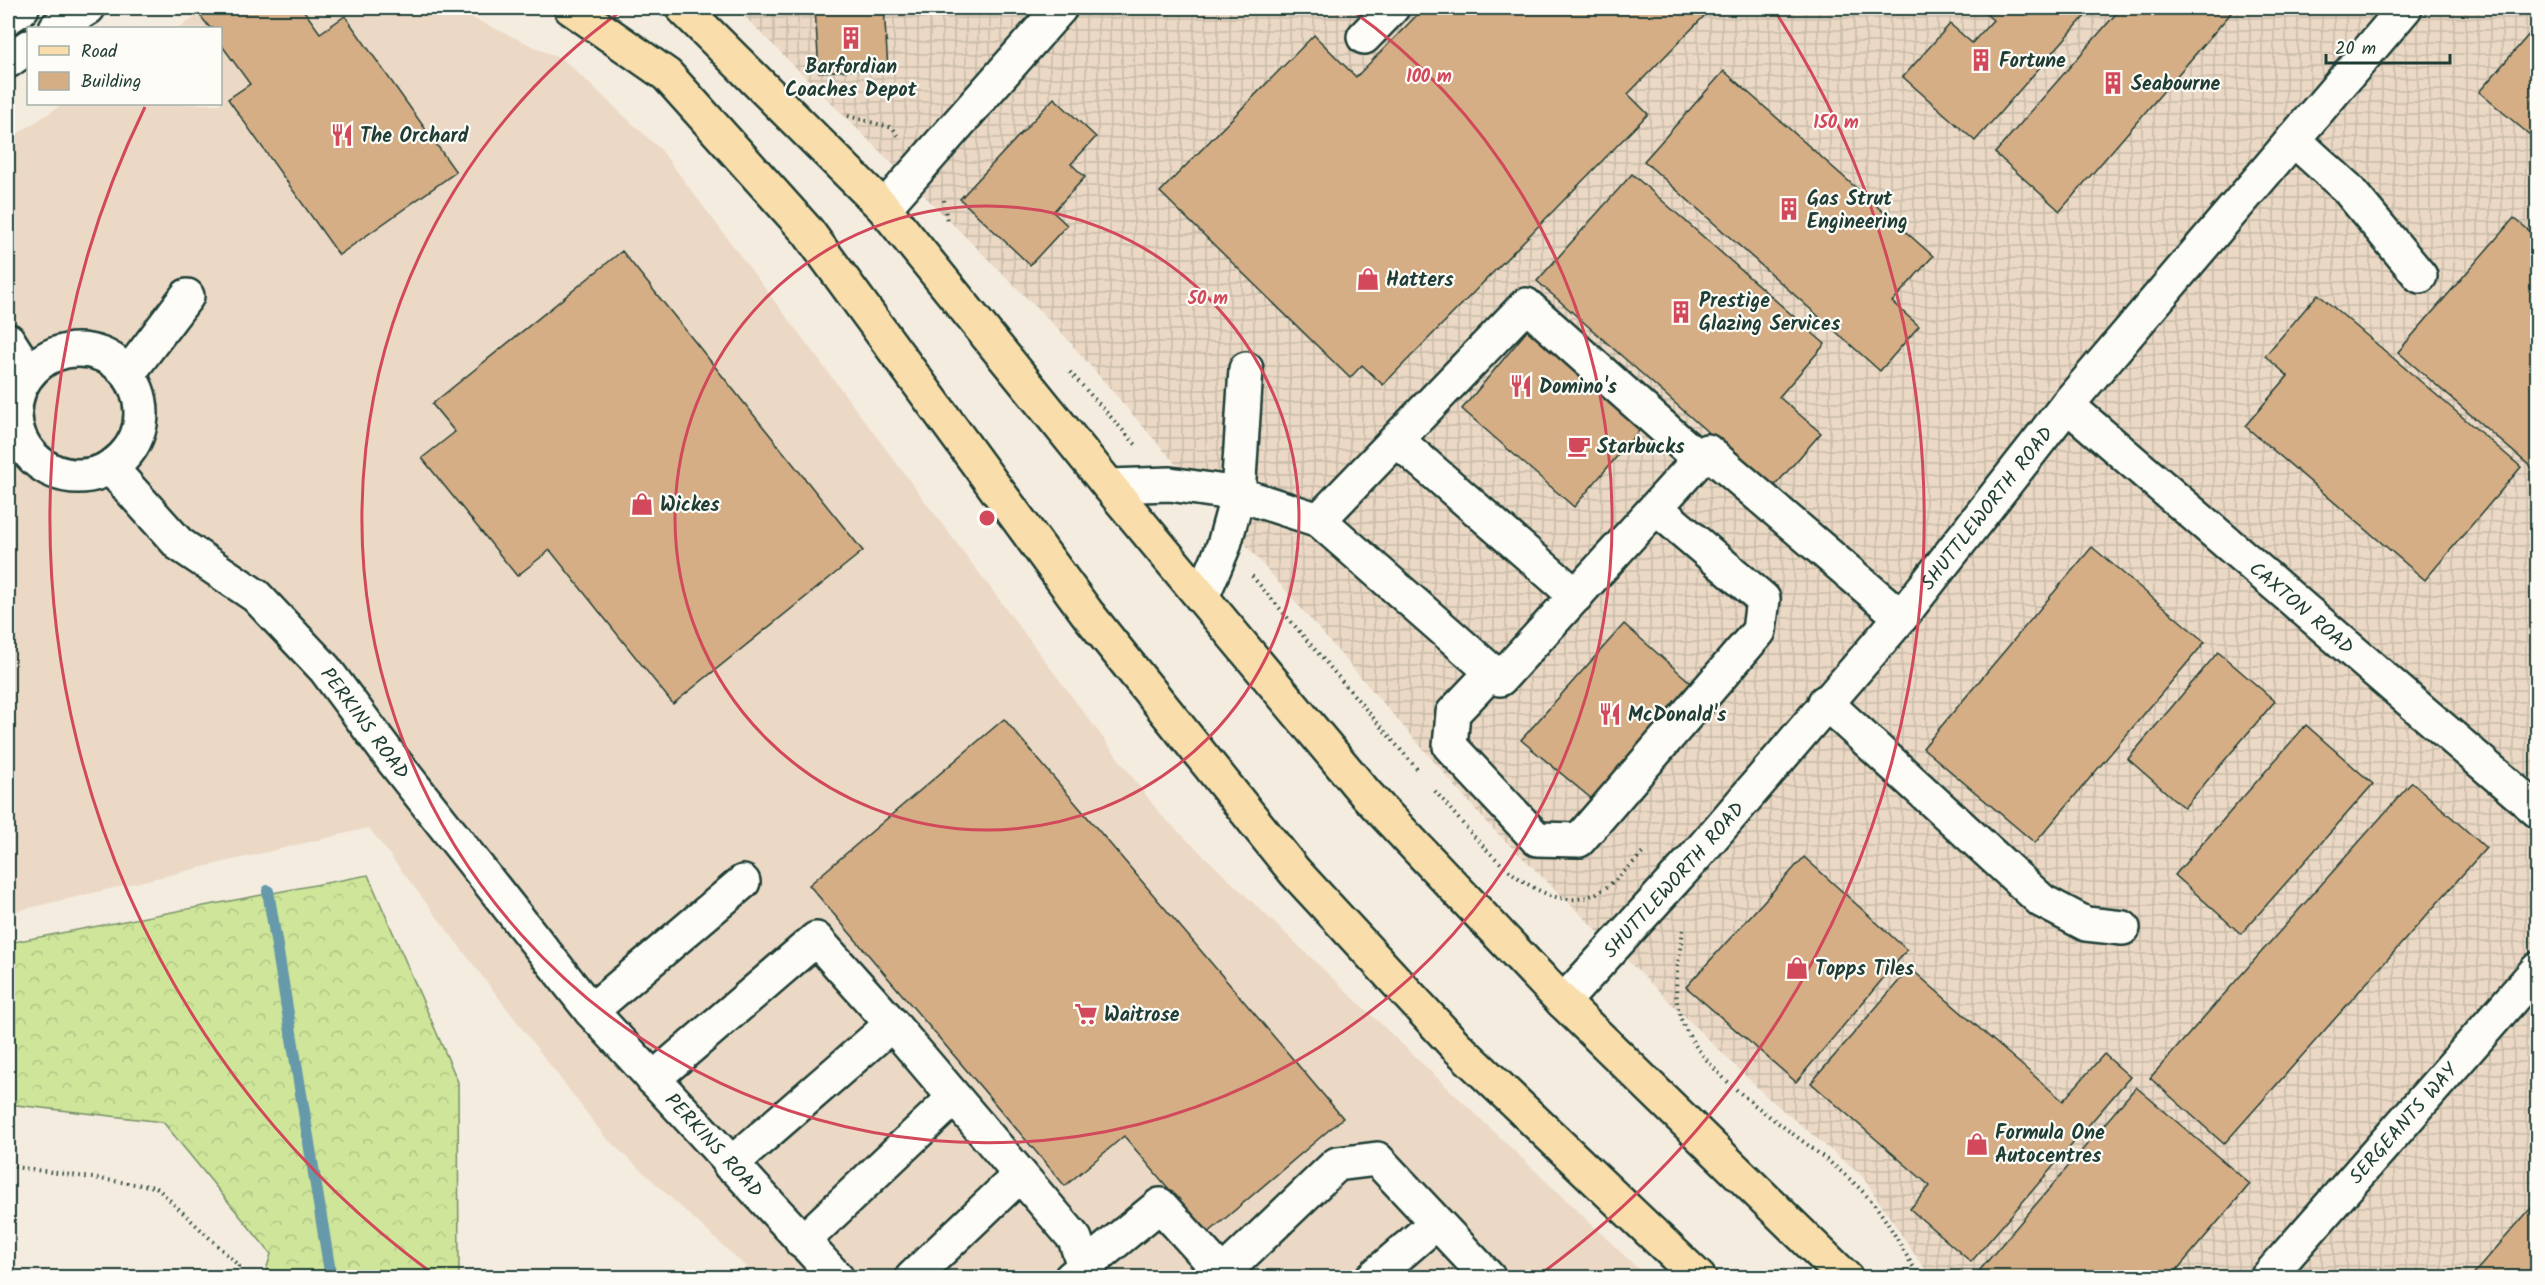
<svg xmlns="http://www.w3.org/2000/svg" width="2545" height="1285" font-family="Kalam,sans-serif">
  <style>
    .built { fill: #ebd9c5 }
    .industrial { fill: url(#industrial-grid) }
    .forest { fill: url(#forest-crowns); stroke: #769167; stroke-width: 1.5 }
    .lines { fill: none; stroke-linecap: round; stroke-linejoin: round }
    .stream { stroke: #69a; stroke-width: 12 }
    .building { fill: #d5ae86; stroke: #1f3d34; stroke-width: 1.5 }
    .minor-casing { stroke: #1f3d34; stroke-width: 38 }
    .major-casing { stroke: #1f3d34; stroke-width: 38 }
    .path { stroke: #1f3d34; stroke-width: 4; stroke-dasharray: 1.5 4.5; stroke-linecap: butt }
    .minor { stroke: #fdfcf7; stroke-width: 33 }
    .major { stroke: #f9deab; stroke-width: 33 }
    .ring { fill: none; stroke: #d1495b; stroke-width: 3 }
    .labels { text-anchor: middle; stroke-width: 4.5; stroke-linejoin: round; paint-order: stroke }
    .poi-label { font-size: 20px; font-weight: bold; fill: #1f3d34; stroke: #fdfcf7; text-anchor: start }
    .street-label { font-size: 20px; fill: #1f3d34; stroke: #fdfcf7 }
    .centre { fill: #d1495b; stroke: #fdfcf7; stroke-width: 3 }
    .ring-label { font-size: 18px; text-anchor: middle; font-weight: bold; fill: #d1495b; stroke: #fdfcf7; stroke-width: 4.5; stroke-linejoin: round; paint-order: stroke }
  </style>
  <defs>
    <pattern id="industrial-grid" width="8" height="8" patternUnits="userSpaceOnUse" patternTransform="scale(1.5)"><rect width="8" height="8" fill="#ebd9c5"/><path d="M0 4h8M4 0v8" fill="none" stroke="#c9bbaa"/></pattern>
    <pattern id="forest-crowns" width="20" height="18" patternUnits="userSpaceOnUse" patternTransform="scale(1.5)"><rect width="20" height="18" fill="#cee59a"/><path d="M2 6a3 3 0 1 1 6 0M12 15a3 3 0 1 1 6 0" fill="none" stroke="#b0c585"/></pattern>
  </defs>
  <rect width="100%" height="100%" fill="#f5ece0"/>
  <filter id="ink" filterUnits="userSpaceOnUse"><feTurbulence type="fractalNoise" baseFrequency=".0167" numOctaves="2"/><feDisplacementMap in="SourceGraphic" scale="12" xChannelSelector="R" yChannelSelector="G"/><feConvolveMatrix kernelMatrix="1 2 1 2 8 2 1 2 1" color-interpolation-filters="sRGB"/></filter>
  <g filter="url(#ink)">
    <!-- built -->
    <path class="built" d="M210,8H451L565,61L661,150L1161,815L1647,1277H757L605,1137L369,828L8,913V140L63,104H220V28H178Z"/>
    <!-- industrial -->
    <path class="industrial" d="M736,8H2537V1277H1934L1921,1264L1862,1176L1766,1096L1488,824L1060,331Z"/>
    <!-- forest -->
    <path class="forest" d="M368,875L458,1082L459,1277H264L271,1254L163,1122L8,1104V943Z"/>
    <g class="lines">
      <!-- stream -->
      <path class="stream" d="M268,891L331,1278"/>
    </g>
    <!-- building -->
    <g class="building">
      <path d="M194,8H302L320,33L345,16L456,172L339,255L228,99L250,84L220,43V28H210Z"/>
      <path d="M815,8H884L888,68L819,72Z"/>
      <path d="M1424,8H1712L1628,94L1648,114L1383,385L1362,365L1350,378L1160,192L1314,35L1356,77Z"/>
      <path d="M1979,8H2092L1975,141L1903,77L1950,24L1972,43L1993,20Z"/>
      <path d="M2121,8H2225L2231,13L2060,211L1995,153Z"/>
      <path d="M2538,24V142L2479,92Z"/>
      <path d="M1724,71L1933,256L1892,302L1919,326L1880,371L1644,161Z"/>
      <path d="M1054,98L1096,137L1071,164L1085,177L1053,212L1067,225L1030,265L960,199Z"/>
      <path d="M1632,174L1825,344L1779,397L1821,433L1772,489L1537,281Z"/>
      <path d="M2514,218L2538,238V473L2398,352Z"/>
      <path d="M622,251L863,551L673,704L550,550L517,576L422,458L455,432L432,404Z"/>
      <path d="M2318,294L2521,467L2425,580L2245,426L2288,376L2265,356Z"/>
      <path d="M1531,326L1642,427L1574,507L1462,409Z"/>
      <path d="M2092,547L2205,642L2035,843L1923,748Z"/>
      <path d="M1624,624L1698,689L1599,805L1521,740Z"/>
      <path d="M2218,652L2275,701L2184,808L2128,759Z"/>
      <path d="M1004,719L1343,1118L1207,1234L1124,1136L1065,1186L809,885Z"/>
      <path d="M2306,725L2373,784L2241,934L2175,875Z"/>
      <path d="M2412,782L2486,848L2224,1144L2150,1078Z"/>
      <path d="M1804,857L1907,950L1796,1082L1686,987Z"/>
      <path d="M1910,968L2063,1101L2104,1054L2130,1077L1971,1262L1910,1209L1930,1186L1811,1083Z"/>
      <path d="M2136,1087L2250,1184L2170,1278H1973Z"/>
      <path d="M2538,1200V1278H2470Z"/>
    </g>
    <g class="lines">
      <!-- minor casing -->
      <g class="minor-casing">
        <g id="minor">
          <path d="M8,17L22,8"/>
          <path d="M56,28L88,8"/>
          <path d="M1364,37L1392,8"/>
          <path d="M8,61L28,47"/>
          <path d="M2293,139L2347,188L2420,276"/>
          <path d="M884,208L1060,8"/>
          <path d="M8,340L29,373"/>
          <circle cx="78" cy="413" r="63"/>
          <path d="M128,374L187,296"/>
          <path id="s1" d="M2067,405L2538,811"/>
          <path d="M1397,440L1576,596"/>
          <path id="s2" d="M110,467L179,544L256,596L325,669L392,759L591,1011L743,882"/>
          <path d="M1109,486L1170,484L1238,494L1319,520L1526,305L1700,460"/>
          <path d="M1319,520L1500,679L1707,451L1901,617"/>
          <path d="M1202,597L1224,545L1238,494L1246,369"/>
          <path d="M1492,672L1453,713L1450,746L1537,839L1579,840L1759,631L1763,599L1656,508"/>
          <path d="M1825,702L2042,901L2086,924L2123,928"/>
          <path id="s3" d="M1563,1002L1695,857L1901,617L2067,405L2405,8"/>
          <path id="s4" d="M591,1011L837,1278"/>
          <path d="M653,1079L816,939L892,1024"/>
          <path d="M730,1165L892,1024L1075,1239L1084,1266"/>
          <path d="M802,1242L954,1098"/>
          <path d="M912,1278L1020,1175"/>
          <path d="M1071,1278L1160,1205L1222,1273"/>
          <path d="M1218,1278L1337,1164L1377,1159L1489,1278"/>
          <path d="M1372,1278L1436,1223"/>
          <path id="s5" d="M2267,1278L2538,969"/>
        </g>
      </g>
      <!-- major casing -->
      <g class="major-casing">
        <g id="major">
          <path d="M571,8L667,75L808,232L1087,613L1295,872L1455,1045L1699,1278"/>
          <path d="M683,8L884,208L1109,486L1365,793L1563,1002L1846,1278"/>
        </g>
      </g>
      <!-- path -->
      <g class="path">
        <path d="M848,116L893,128L898,136"/>
        <path d="M944,200L947,222"/>
        <path d="M1070,372L1138,447"/>
        <path d="M1252,576L1417,769"/>
        <path d="M1435,791C1468,829 1536,922 1595,894C1614,885 1629,866 1644,852"/>
        <path d="M1683,930C1679,960 1670,995 1683,1024C1718,1098 1821,1141 1874,1204C1891,1226 1905,1254 1920,1278"/>
        <path d="M8,1166L156,1187L239,1266L235,1278"/>
      </g>
      <!-- minor -->
      <use href="#minor" class="minor"/>
      <!-- major -->
      <use href="#major" class="major"/>
    </g>
  </g>
  <!-- distance rings -->
  <g class="ring">
    <circle cx="987" cy="518" r="312"/>
    <path d="M1350 9A625 625 0 1 1 624 9"/>
    <path d="M436 1276A937 937 0 0 1 145 107M1773 8A937 937 0 0 1 1538 1276"/>
  </g>
  <!-- icons -->
  <defs>
    <g id="building-bare" transform="scale(1.8)"><path d="M-4-6H4V6H1V3H-1V6H-4ZM-2.5-4.3h1.7v1.8h-1.7ZM.8-4.3h1.7v1.8H.8ZM-2.5-1h1.7V.8h-1.7ZM.8-1h1.7V.8H.8Z" fill="#d1495b" stroke="#fdfcf7" stroke-width="2.5" paint-order="stroke"/></g>
    <g id="restaurant-bare" transform="scale(1.8)"><path d="M-5-6h1v4h1v-4h1v4h1v-4h1v5L-1.5 .5V6h-2V.5L-5-1ZM5-6V6H3V1.5H1.5Q1.5-4 5-6Z" fill="#d1495b" stroke="#fdfcf7" stroke-width="2.5" paint-order="stroke"/></g>
    <g id="shop-bare" transform="scale(1.8)"><path d="M-5-2.5h2.3a2.7 3.5 0 0 1 5.4 0H5L5.5 6h-11ZM-1.5-2.5h3a1.5 2.3 0 0 0-3 0Z" fill="#d1495b" stroke="#fdfcf7" stroke-width="2.5" paint-order="stroke"/></g>
    <g id="cafe-bare" transform="scale(1.8)"><path d="M-5.5-4.5H6V0H3Q3 3.5 0 3.5H-2.5Q-5.5 3.5-5.5 0ZM3-3.2v2h1.7v-2ZM-6 4.5H4V6H-6Z" fill="#d1495b" stroke="#fdfcf7" stroke-width="2.5" paint-order="stroke"/></g>
    <g id="supermarket-bare" transform="scale(1.8)"><path d="M-6-5.5h2.5l.6 2H6L4.5 2H-2.5L-4.4-4H-6ZM-1.5 3.2a1.3 1.3 0 1 0 .1 0ZM3 3.2a1.3 1.3 0 1 0 .1 0Z" fill="#d1495b" stroke="#fdfcf7" stroke-width="2.5" paint-order="stroke"/></g>
  </defs>
  <g fill-rule="evenodd">
    <use href="#building-bare" x="851" y="38"/>
    <use href="#building-bare" x="1981" y="60"/>
    <use href="#building-bare" x="2113" y="83"/>
    <use href="#restaurant-bare" x="342" y="135"/>
    <use href="#building-bare" x="1789" y="209"/>
    <use href="#shop-bare" x="1368" y="279"/>
    <use href="#building-bare" x="1681" y="312"/>
    <use href="#restaurant-bare" x="1521" y="386"/>
    <use href="#cafe-bare" x="1579" y="446"/>
    <use href="#shop-bare" x="642" y="504"/>
    <use href="#restaurant-bare" x="1610" y="714"/>
    <use href="#shop-bare" x="1797" y="968"/>
    <use href="#supermarket-bare" x="1086" y="1014"/>
    <use href="#shop-bare" x="1977" y="1144"/>
  </g>
  <g class="labels">
    <!-- poi labels -->
    <g class="poi-label">
      <text x="1999" y="67">Fortune</text>
      <text x="851" y="73" text-anchor="middle">Barfordian<tspan x="851" dy="23">Coaches Depot</tspan></text>
      <text x="2131" y="90">Seabourne</text>
      <text x="360" y="142">The Orchard</text>
      <text x="1807" y="205">Gas Strut<tspan x="1807" dy="23">Engineering</tspan></text>
      <text x="1386" y="286">Hatters</text>
      <text x="1699" y="307">Prestige<tspan x="1699" dy="23">Glazing Services</tspan></text>
      <text x="1539" y="393">Domino's</text>
      <text x="1597" y="453">Starbucks</text>
      <text x="660" y="511">Wickes</text>
      <text x="1628" y="721">McDonald's</text>
      <text x="1815" y="975">Topps Tiles</text>
      <text x="1104" y="1021">Waitrose</text>
      <text x="1995" y="1139">Formula One<tspan x="1995" dy="23">Autocentres</tspan></text>
    </g>
    <!-- street labels -->
    <g class="street-label">
      <text dy="7" stroke="none"><textPath href="#s3" startOffset="651">SHUTTLEWORTH ROAD</textPath></text>
      <text dy="7" stroke="none"><textPath href="#s1" startOffset="310">CAXTON ROAD</textPath></text>
      <text dy="7" stroke="none"><textPath href="#s2" startOffset="364">PERKINS ROAD</textPath></text>
      <text dy="7" stroke="none"><textPath href="#s3" startOffset="165">SHUTTLEWORTH ROAD</textPath></text>
      <text dy="7" stroke="none"><textPath href="#s5" startOffset="206">SERGEANTS WAY</textPath></text>
      <text dy="7" stroke="none"><textPath href="#s4" startOffset="182">PERKINS ROAD</textPath></text>
    </g>
  </g>
  <circle cx="987" cy="518" r="9" class="centre"/>
  <g class="ring-label">
    <text x="1429" y="82">100 m</text>
    <text x="1836" y="128">150 m</text>
    <text x="1208" y="304">50 m</text>
  </g>
  <!-- margin -->
  <rect width="2545" height="1285" fill="none" stroke="#fdfcf7" stroke-width="30"/>
  <rect x="15" y="15" width="2515" height="1255" fill="none" stroke="#1f3d34" stroke-width="2" filter="url(#ink)"/>
  <!-- legend -->
  <rect x="27" y="27" width="195" height="78" fill="#fdfcf7" stroke="#a4b0a9" stroke-width="1.5"/>
  <rect x="39" y="46" width="30" height="9" fill="#f9deab" stroke="#a4b0a9" stroke-width="1.5"/>
  <text x="81" y="57" font-size="18" fill="#1f3d34">Road</text>
  <rect x="39" y="72" width="30" height="18" fill="#d5ae86" stroke="#a4b0a9" stroke-width="1.5"/>
  <text x="81" y="87" font-size="18" fill="#1f3d34">Building</text>
  <!-- scale -->
  <path d="M2326 54v9h124v-9" fill="none" stroke="#1f3d34" stroke-width="3"/>
  <text x="2335" y="54" font-size="18" fill="#1f3d34" stroke="#fdfcf7" stroke-width="4.5" paint-order="stroke">20 m</text>
</svg>
